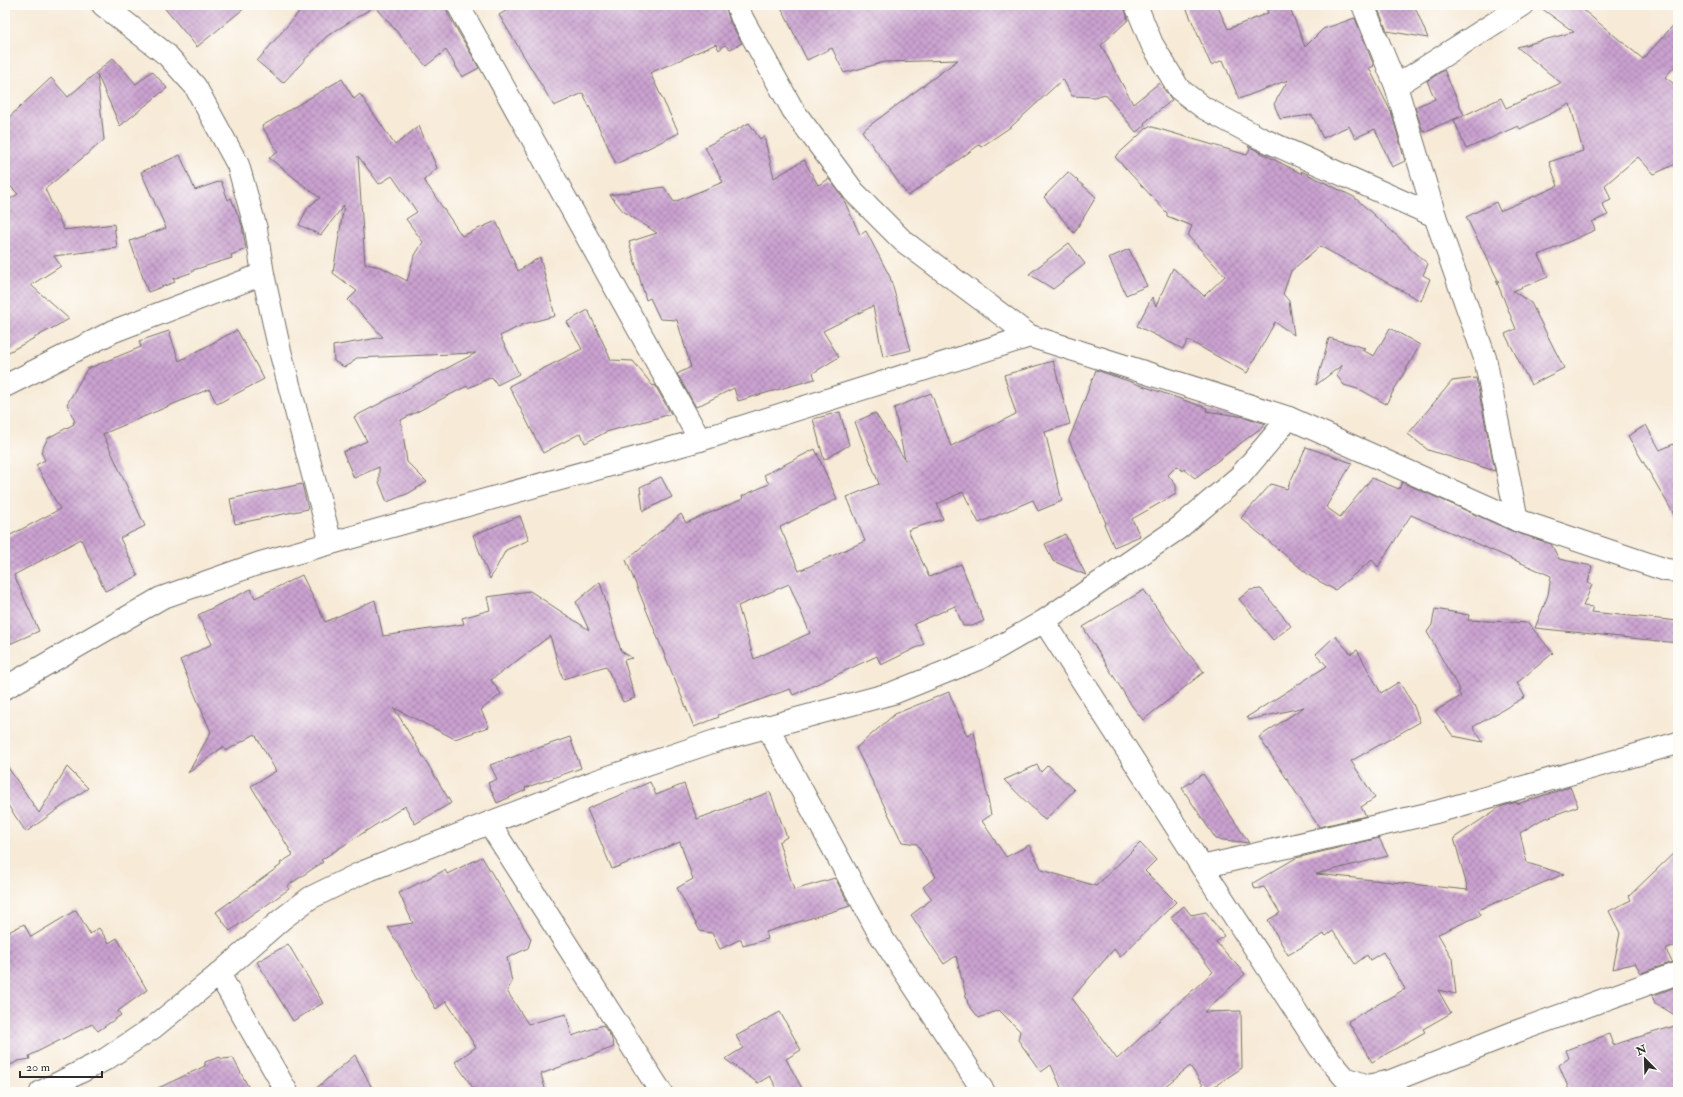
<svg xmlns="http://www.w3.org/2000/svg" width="1683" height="1097" font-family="'IM FELL Double Pica',serif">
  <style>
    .building { fill: url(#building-cross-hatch); fill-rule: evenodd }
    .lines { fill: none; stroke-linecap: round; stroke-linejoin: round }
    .minor-casing { stroke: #726e67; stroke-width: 24 }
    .minor { stroke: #fff; stroke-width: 22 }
  </style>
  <defs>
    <pattern id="building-cross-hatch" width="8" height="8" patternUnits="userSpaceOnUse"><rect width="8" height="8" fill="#caa2d0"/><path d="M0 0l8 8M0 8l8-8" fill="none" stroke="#a484a9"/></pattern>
  </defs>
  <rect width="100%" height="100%" fill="#fdfcf7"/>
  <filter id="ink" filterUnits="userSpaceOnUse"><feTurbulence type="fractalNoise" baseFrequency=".025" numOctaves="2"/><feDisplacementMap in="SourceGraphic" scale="8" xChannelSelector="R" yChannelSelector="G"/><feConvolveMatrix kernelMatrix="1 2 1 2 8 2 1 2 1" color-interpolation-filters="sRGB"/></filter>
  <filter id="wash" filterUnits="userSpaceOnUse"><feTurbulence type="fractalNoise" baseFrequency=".012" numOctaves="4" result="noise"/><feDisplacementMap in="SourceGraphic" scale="16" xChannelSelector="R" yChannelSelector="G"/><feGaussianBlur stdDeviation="0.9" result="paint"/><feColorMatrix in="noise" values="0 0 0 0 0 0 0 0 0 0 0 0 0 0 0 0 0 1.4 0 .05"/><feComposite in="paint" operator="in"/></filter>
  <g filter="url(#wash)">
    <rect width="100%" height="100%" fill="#f7ead7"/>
    <g id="blocks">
      <!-- building -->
      <g class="building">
        <path d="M162,5H248L197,47Z"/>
        <path d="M305,5H446L448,14L479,68L462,77L446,50L426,66L375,6L327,36L283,83L257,61Z"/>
        <path d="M516,5H725L730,22L742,43L730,49L725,45L719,50L716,44L650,73L679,133L616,164L583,93L554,106L499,15Z"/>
        <path d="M780,5H1124L1128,20L1101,45L1133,104L1159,83L1172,100L1144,123L1145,126L1136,132L1105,94L1094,97L1072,96L1063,79L1012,126L981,147L979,145L908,196L862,131L958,60L885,62L844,73L832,48L807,60Z"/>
        <path d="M1185,5H1217L1228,29L1268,13L1265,5H1289L1305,47L1323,29L1355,18L1374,66L1369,68L1391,112L1405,161L1392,167L1375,129L1355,138L1349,126L1323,138L1312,115L1280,119L1274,104L1288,80L1239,99L1223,60L1211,65Z"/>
        <path d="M1389,5H1414L1428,38L1387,31L1378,9Z"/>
        <path d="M1537,5H1577L1643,59L1678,20V63L1665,77L1678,87V163L1654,174L1638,157L1605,185L1611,200L1602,204L1608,215L1592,222L1595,230L1539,255L1548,277L1513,291L1531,303L1564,368L1531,385L1505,334L1516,329L1496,280L1499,282L1466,217L1496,202L1500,211L1558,186L1549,162L1583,151L1570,104L1520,129L1518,126L1466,149L1454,120L1501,98L1506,108L1561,83L1517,47L1574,32Z"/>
        <path d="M113,58L136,84L152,71L167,88L120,126L97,74L104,140L45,189L64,230L114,224L117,248L54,256L61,266L31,285L69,319L5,354V202L18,194L5,181V121L51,78L68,97Z"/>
        <path d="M1444,70L1464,115L1423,132L1415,107L1435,99L1427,81Z"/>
        <path d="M342,79L354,99L360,94L395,145L419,126L437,168L424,180L462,236L496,221L518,271L540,257L555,316L524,324L500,336L519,374L497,385L492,377L468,388L467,386L401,420L407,462L427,482L409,493L387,502L379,482V467L354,478L343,452L367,441L354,417L476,353L356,358L351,364L344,367L334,361L333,346L383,337L348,300L357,291L333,273L344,205L321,235L299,225L308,207L320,198L269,158L278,152L262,126ZM358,156L379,184L392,176L417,212L406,219L423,242L414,257L407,281L381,267L365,264Z"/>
        <path d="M749,123L760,139L764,136L774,178L804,160L818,185L829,179L842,196L860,235L866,231L890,277L911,350L883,357L873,306L823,331L839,357L813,373L815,379L738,401L734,388L696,407L677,374L691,367L677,320L660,319L650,298L646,300L629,242L657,233L623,211L610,195L664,187L674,202L723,182L705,147Z"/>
        <path d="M1149,126L1247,155L1250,149L1248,146L1302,174L1301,171L1354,197L1428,264L1423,275L1430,279L1421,301L1320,246L1291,271L1283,294L1289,301L1294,335L1275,322L1247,373L1188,340L1183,349L1137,326L1152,297L1156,306L1173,268L1204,296L1225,276L1188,236L1192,226L1167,216V213L1115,157Z"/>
        <path d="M180,155L195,190L221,181L228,200L231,198L242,225L246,249L231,255L232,258L193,270V272L173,279L175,282L148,292L130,241L166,228L141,172Z"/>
        <path d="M1068,172L1096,197L1074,233L1044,197Z"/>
        <path d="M1069,243L1085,264L1053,289L1029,274Z"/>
        <path d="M1129,249L1147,286L1126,295L1109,258Z"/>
        <path d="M588,310L611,360L633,361L653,386L655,385L671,414L606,432L585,443L581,433L543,453L509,386L582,349L567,322Z"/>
        <path d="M1390,328L1420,345L1386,404L1361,390L1344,385L1337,376L1342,365L1316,385L1329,338L1365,348L1362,350L1374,356Z"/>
        <path d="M237,330L264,379L217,404L209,389L103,434L145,526L120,538L138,576L105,591L81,539L14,575L39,631L5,646V538L60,509L36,465L45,460L41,452L48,438L74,424L73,422H75L67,404L87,369L141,347L139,341L169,331L179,361Z"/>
        <path d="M1053,361L1070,424L1045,432L1062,501L1038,511L1033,500L979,523L963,492L937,504L943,519L908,530L929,577L961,564L984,621L972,626H963L955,606L914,624L924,644L881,665L877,656L793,695L790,689L718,715L719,717L694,727L626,560L681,514L686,523L743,499L742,496L769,484L764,475L815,449L837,499L780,527L799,571L865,541L847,497L879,484L855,422L875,413L905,460L894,408L931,393L951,446L1016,414L1004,375ZM789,584L810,633L754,659L738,606Z"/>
        <path d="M1096,370L1207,408L1206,411L1245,417L1266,424L1195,478L1184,469L1183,471L1177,466L1168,475L1176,485V494L1132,519L1140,536L1114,547L1104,524L1106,523L1069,440Z"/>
        <path d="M1476,378L1495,471L1428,450L1408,434L1452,381Z"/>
        <path d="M840,412L849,445L824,460L813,419Z"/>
        <path d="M1646,425L1660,450L1678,442V521L1628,436Z"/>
        <path d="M1306,447L1352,463L1326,507L1340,517L1372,478L1399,489L1402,482L1512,531L1551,544L1559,559L1592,566L1588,583L1592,585L1583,606L1593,607L1591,612L1678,621V643L1535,628L1548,595L1551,576L1411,515L1378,567L1372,560L1335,590L1310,576L1241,518L1271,484L1287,489Z"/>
        <path d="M661,477L672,497L643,511L640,487Z"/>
        <path d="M302,484L308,509L235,524L230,499Z"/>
        <path d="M520,516L529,540L506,550L490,579L473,535Z"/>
        <path d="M1065,534L1086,575L1053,561L1045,544Z"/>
        <path d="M302,575L325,622L375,600L383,636L464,624L462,618L490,610L487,597L530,591L589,630L576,602L600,582L621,651L632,658L624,660L635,698L623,702L606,666L563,679L550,636L491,680L501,694L481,710L489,727L455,739L394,708L451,803L415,824L405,806L321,860L323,862L287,886L289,889L230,931L216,912L281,865L280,863L293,855L251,786L276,771L255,734L226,751L223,747L188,773L211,732L180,660L212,644L198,615L251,589L255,598Z"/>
        <path d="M1261,589L1291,626L1273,640L1239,599L1250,590Z"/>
        <path d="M1144,590L1188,653L1204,672L1143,720L1132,706L1083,627Z"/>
        <path d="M1435,609L1469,615L1468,620L1528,623L1553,653L1517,683L1525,697L1473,727L1483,742L1453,736L1435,711L1461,696L1458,692L1460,691L1427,632L1432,625Z"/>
        <path d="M1335,636L1351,654L1357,650L1381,693L1399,682L1413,704L1420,722L1351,761L1375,798L1361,807L1366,816L1319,827L1259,737L1304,707L1249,720L1247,717L1327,666L1316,654Z"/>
        <path d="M949,692L967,736L974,732L991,815L982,821L1006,857L1029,845L1042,870L1096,886L1140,843L1156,860L1145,871L1176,902L1120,957L1114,949L1072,998L1117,1059L1213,972L1171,917L1184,906L1191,915L1206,912L1224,936L1216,942L1245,974L1204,1012L1241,1011L1242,1068L1207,1091L1190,1066L1158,1092H1063L1051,1065L1041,1072L1018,1040L1020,1031L999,1010L979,1018L968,1004L956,956L944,964L911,915L932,899L923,887L936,877L917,844L902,842L856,748L895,714Z"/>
        <path d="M570,737L581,768L525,788L526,790L497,803L488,783L497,779L490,765Z"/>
        <path d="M5,763L39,813L67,767L88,788L26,832L5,801Z"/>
        <path d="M1037,765L1041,772L1048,765L1074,790L1045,820L1004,780Z"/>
        <path d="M1203,774L1249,843L1216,839L1182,788Z"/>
        <path d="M650,782L656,795L684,784L697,819L770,792L787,837L779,842L794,890L835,878L850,906L766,932L768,939L743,946L741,939L720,949L712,933L700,931L677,888L693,879L680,842L612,869L587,809Z"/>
        <path d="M1570,787L1578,806L1541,820L1520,833L1527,863L1564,874L1478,910L1481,915L1438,934L1452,958L1456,994L1438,990L1451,1013L1423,1029L1425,1032L1372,1062L1348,1021L1405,989L1383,952L1370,960L1367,955L1355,964L1333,931L1326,936L1324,934L1288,955L1268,920L1280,913L1264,887L1255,889L1253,883L1296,858L1379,838L1388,856L1316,874L1468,890L1454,838L1500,807L1516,802L1517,804Z"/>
        <path d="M1678,849V944L1666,950L1672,962L1641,973L1635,963L1613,969L1620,933L1609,911L1631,900L1629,896Z"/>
        <path d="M482,857L531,939L528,948L507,958L512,982L507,991L528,1024L566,1014L572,1036L603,1025L611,1037L614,1047L541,1074L546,1092H476L455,1062L476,1047L446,1001L436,1009L388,927L413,923L399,893L445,870L447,874Z"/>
        <path d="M76,910L90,934L99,928L109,943L117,938L147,990L118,1011L121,1015L98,1031L92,1024L29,1056L30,1059L18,1061L5,1068V934L24,924L31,937Z"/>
        <path d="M288,944L323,1003L293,1021L257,962Z"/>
        <path d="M1678,986V1017L1655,1003L1652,996Z"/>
        <path d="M780,1012L801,1050L786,1059L804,1092H779L770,1076L758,1083L725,1059L743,1048L736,1036Z"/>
        <path d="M1678,1025V1092H1570L1559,1065L1569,1058L1566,1050L1609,1034L1613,1045Z"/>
        <path d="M355,1055L374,1092H312Z"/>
        <path d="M220,1057L222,1059L233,1058L251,1092H150L205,1066V1062Z"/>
      </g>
    </g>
  </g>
  <g filter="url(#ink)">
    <use href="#blocks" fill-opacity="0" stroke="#726e67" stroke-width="1"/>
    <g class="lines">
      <!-- minor casing -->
      <g class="minor-casing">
        <g id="minor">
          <path d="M103,5L167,55L195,86L238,165L256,229L263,274L279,347L331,543"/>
          <path d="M458,5L700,440"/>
          <path d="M737,5L742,18L793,110L854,192L903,241L1030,336L1289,418L1517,520L1666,570L1678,571"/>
          <path d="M1136,5L1152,44L1179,89L1204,108L1260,138L1435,216"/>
          <path d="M1363,5L1396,86L1435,216L1485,358L1517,520"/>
          <path d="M1396,86L1523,5"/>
          <path d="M5,386L114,331L263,274"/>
          <path d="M1044,621L1202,867L1436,812L1678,743"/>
          <path d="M5,688L161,598L260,563L700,440L1030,336"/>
          <path d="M767,726L879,933L984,1092"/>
          <path d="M489,823L661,1092"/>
          <path d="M1202,867L1320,1048L1345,1078L1368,1086L1391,1081L1515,1032L1678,973"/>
          <path d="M219,974L287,1092"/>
          <path d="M41,1092L106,1059L154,1027L219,974L282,919L310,898L361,873L594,782L715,741L893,693L980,658L1044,621L1179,528L1240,476L1289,418"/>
        </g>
      </g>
      <!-- minor -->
      <use href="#minor" class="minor"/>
    </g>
  </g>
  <!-- margin -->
  <rect width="1683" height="1097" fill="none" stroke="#fdfcf7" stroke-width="20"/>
  <!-- north arrow -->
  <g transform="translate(1645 1059) rotate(337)" stroke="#fdfcf7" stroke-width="3" paint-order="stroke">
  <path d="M0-3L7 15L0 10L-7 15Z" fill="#2b2b2b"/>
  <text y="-6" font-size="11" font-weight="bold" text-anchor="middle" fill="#2b2b2b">N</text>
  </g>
  <!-- scale -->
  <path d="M20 1071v6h82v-6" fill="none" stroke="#2b2b2b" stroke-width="2"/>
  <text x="26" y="1071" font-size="12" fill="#2b2b2b" stroke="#fdfcf7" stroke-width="3" paint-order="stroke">20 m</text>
</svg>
